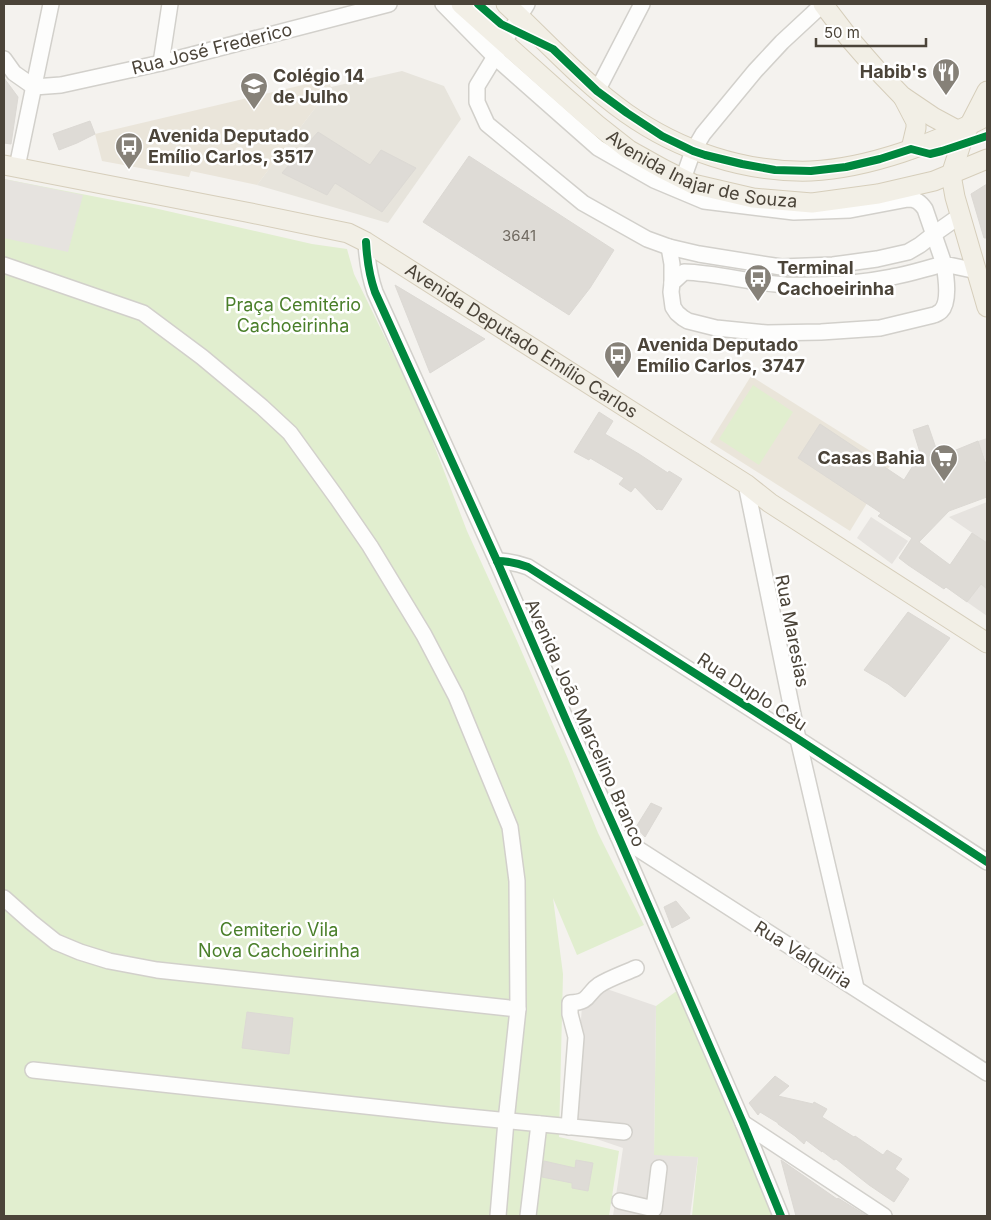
<svg xmlns="http://www.w3.org/2000/svg" width="991" height="1220" font-family="Inter,sans-serif">
  <style>
    .residential { fill: #e7e4dc }
    .education { fill: #eae5da }
    .green { fill: #e1eecf }
    .parking { fill: #e6e3df }
    .building { fill: #dedbd6; stroke: #dcd9d4 }
    .lines { fill: none; stroke-linecap: round; stroke-linejoin: round }
    .minor-casing { stroke: #d2d0cb; stroke-width: 18 }
    .major-casing { stroke: #d6cebb; stroke-width: 21 }
    .minor { stroke: #fdfdfc; stroke-width: 15 }
    .major { stroke: #f2efe6; stroke-width: 19 }
    .cycleway-casing { stroke: #fff; stroke-width: 11 }
    .cycleway { stroke: #00873e; stroke-width: 8 }
    .labels { text-anchor: middle; stroke-width: 5; stroke-linejoin: round; paint-order: stroke }
    .number-label { font-size: 15px; fill: #706a61 }
    .street-label { font-size: 18px; fill: #4b4439; stroke: #fff }
    .poi-label { font-size: 18px; font-weight: bold; fill: #4b4439; stroke: #fff; text-anchor: start }
    .park-label { font-size: 18px; fill: #4a7f2a; stroke: #fff }
  </style>
  <rect width="100%" height="100%" fill="#f4f2ee"/>
  <!-- residential -->
  <path class="residential" d="M402,71L444,86L461,119L388,223L257,185L331,87Z"/>
  <!-- education -->
  <g class="education">
    <path d="M328,79L331,87L257,185L191,171L189,177L102,161L95,134Z"/>
    <path d="M751,376L891,464L850,531L710,442Z"/>
  </g>
  <!-- green -->
  <g class="green">
    <path d="M4,179L154,208L312,244L347,249L354,274L421,411L467,531L518,643L568,759L598,833L644,925L577,955L553,898L563,974L559,1137L619,1151L609,1216H4Z"/>
    <path d="M753,385L793,412L759,465L719,439Z"/>
    <path d="M678,990L772,1216H692L698,1157L654,1156L656,1006Z"/>
  </g>
  <!-- parking -->
  <g class="parking">
    <path d="M4,179L83,195L68,252L4,238Z"/>
    <path d="M987,438V464L978,441Z"/>
    <path d="M987,502V543L949,517Z"/>
    <path d="M871,517L908,541L892,564L857,538Z"/>
    <path d="M981,584L987,589V616L967,602Z"/>
    <path d="M604,988L656,1006L654,1155L698,1157L690,1216H613L623,1148L573,1131L582,1006Z"/>
  </g>
  <!-- building -->
  <g class="building">
    <path d="M4,78L18,97L11,144L4,143Z"/>
    <path d="M90,121L95,134L77,143L59,150L53,134Z"/>
    <path d="M318,132L370,165L381,150L416,168L382,212L335,183L327,195L282,173Z"/>
    <path d="M469,156L614,250L590,288L569,315L423,222Z"/>
    <path d="M987,184V238H984L971,194Z"/>
    <path d="M395,285L485,339L430,373Z"/>
    <path d="M599,412L613,421L605,434L639,454L668,473L669,471L682,479L662,510L658,509L657,510L635,487L631,492L619,484L624,478L590,458L589,460L574,452Z"/>
    <path d="M820,424L904,480L914,464L923,462L913,430L928,425L939,457L978,441L987,467V497L949,511L919,542L950,565L972,533L987,543V589L981,584L967,602L946,587L944,589L908,565L899,558L912,538L878,516L881,513L798,458Z"/>
    <path d="M908,612L950,638L905,697L888,684L864,670Z"/>
    <path d="M651,803L662,808L645,837L636,827Z"/>
    <path d="M676,901L690,918L672,928L664,907Z"/>
    <path d="M247,1012L293,1018L289,1054L242,1048Z"/>
    <path d="M775,1076L789,1086L778,1096L813,1104L814,1102L827,1109L822,1117L854,1137L855,1136L883,1155L887,1150L902,1159L895,1169L909,1179L894,1202L869,1185L836,1159L834,1160L822,1151V1152L806,1140L804,1144L795,1136L778,1124V1123L760,1112L758,1115L749,1103Z"/>
    <path d="M576,1160L593,1163L588,1191L572,1188V1183L542,1177L544,1161L575,1168Z"/>
    <path d="M781,1160L837,1199L838,1198L867,1216H796Z"/>
  </g>
  <g class="lines">
    <!-- minor casing -->
    <g class="minor-casing">
      <g id="minor">
        <path d="M443,4L495,57L598,148L654,180L704,201L794,212L850,210L908,199C916,199 920,202 925,209L944,264L977,271"/>
        <path d="M527,4L477,86V102L487,124L583,203L647,239L669,247L699,254L781,267L833,265L877,259L908,252L920,245L934,234L961,215"/>
        <path d="M4,59L14,73L34,87L61,85L161,63L389,4"/>
        <path d="M161,63L170,4"/>
        <path d="M597,91L642,4"/>
        <path d="M17,167L51,4"/>
        <path d="M683,179L693,151L703,134L755,71L782,42L823,4"/>
        <path d="M366,242C367,260 369,275 375,292L497,561L570,729L618,836L743,1123L781,1216"/>
        <path d="M669,247L672,264V283"/>
        <path d="M944,264C946,276 950,302 941,311C940,312 935,315 934,315L880,328L821,332L767,333L716,328L688,321L683,318L677,313L673,307L671,292L672,283L684,272C718,273 751,283 786,285C821,286 857,284 892,277C910,274 927,268 944,264Z"/>
        <path d="M4,265L143,313L202,357L262,407L290,433L337,498L370,546L424,635L456,696L510,827L517,881L518,1009L506,1121L498,1216"/>
        <path d="M746,484L798,739L856,988"/>
        <path d="M497,561C508,561 517,563 528,567L798,739L987,862"/>
        <path d="M618,836L987,1073"/>
        <path d="M4,898L31,922L56,942L80,952L109,961L157,970L518,1009"/>
        <path d="M33,1070L448,1115L624,1132"/>
        <path d="M743,1123L884,1216"/>
        <path d="M569,1127L576,1037L570,1014V1003C591,1002 586,994 599,985C608,979 625,973 636,968"/>
        <path d="M620,1201L654,1209L659,1168"/>
        <path d="M528,1216L539,1124"/>
      </g>
    </g>
    <!-- major casing -->
    <g class="major-casing">
      <g id="major">
        <path id="s1" d="M461,4L564,96L596,124L629,150L663,169L693,184L753,198L812,203L878,194L934,181L987,159"/>
        <path d="M506,4C545,40 582,82 626,113C680,151 745,173 811,171C870,168 936,143 987,116"/>
        <path d="M823,4L849,38L876,69L902,96L933,117L959,131"/>
        <path d="M987,91L969,126L961,144L951,175L955,197L987,307"/>
        <path d="M903,97L916,122V128L911,149"/>
        <path id="s2" d="M4,165L246,212L348,233L366,242L746,484L770,503L987,643"/>
      </g>
    </g>
    <!-- minor -->
    <use href="#minor" class="minor"/>
    <!-- major -->
    <use href="#major" class="major"/>
    <!-- cycleway casing -->
    <g class="cycleway-casing">
      <g id="cycleway">
        <path d="M478,4L501,24L553,49L597,91L627,113L662,136L693,151L705,155L742,164L775,170L811,171L846,167L880,159L911,149L930,154L942,151L987,136"/>
        <path d="M366,242C367,260 369,275 375,292L497,561L570,729L618,836L743,1123L781,1216"/>
        <path d="M497,561C508,561 517,563 528,567L798,739L987,862"/>
      </g>
    </g>
    <!-- cycleway -->
    <use href="#cycleway" class="cycleway"/>
  </g>
  <!-- icons -->
  <defs>
    <g id="restaurant-pin" transform="scale(1.4375)"><path d="M0 17L-7.5 6A9.5 9.5 0 1 1 7.5 6Z" fill="#868178" stroke="#fff"/><path d="M-5-6h1v4h1v-4h1v4h1v-4h1v5L-1.5 .5V6h-2V.5L-5-1ZM5-6V6H3V1.5H1.5Q1.5-4 5-6Z" fill="#fff"/></g>
    <g id="school-pin" transform="scale(1.4375)"><path d="M0 17L-7.5 6A9.5 9.5 0 1 1 7.5 6Z" fill="#868178" stroke="#fff"/><path d="M0-5L7-2L0 1L-7-2ZM-4 1L0 2.5L4 1V4Q0 6-4 4Z" fill="#fff"/></g>
    <g id="bus-pin" transform="scale(1.4375)"><path d="M0 17L-7.5 6A9.5 9.5 0 1 1 7.5 6Z" fill="#868178" stroke="#fff"/><path d="M-5-6H5V4H4V6H2V4H-2V6H-4V4H-5ZM-3.5-4V0h7V-4ZM-3.5 1.2v1.5H-2V1.2ZM2 1.2v1.5H3.5V1.2Z" fill="#fff"/></g>
    <g id="supermarket-pin" transform="scale(1.4375)"><path d="M0 17L-7.5 6A9.5 9.5 0 1 1 7.5 6Z" fill="#868178" stroke="#fff"/><path d="M-6-5.5h2.5l.6 2H6L4.5 2H-2.5L-4.4-4H-6ZM-1.5 3.2a1.3 1.3 0 1 0 .1 0ZM3 3.2a1.3 1.3 0 1 0 .1 0Z" fill="#fff"/></g>
  </defs>
  <g fill-rule="evenodd">
    <use href="#restaurant-pin" x="946" y="72"/>
    <use href="#school-pin" x="254" y="86"/>
    <use href="#bus-pin" x="129" y="146"/>
    <use href="#bus-pin" x="758" y="278"/>
    <use href="#bus-pin" x="618" y="355"/>
    <use href="#supermarket-pin" x="944" y="458"/>
  </g>
  <g class="labels">
    <!-- number labels -->
    <g class="number-label">
      <text x="519" y="241">3641</text>
    </g>
    <!-- street labels -->
    <g class="street-label">
      <text transform="translate(212 49) rotate(-14)" y="6">Rua José Frederico</text>
      <text dy="6" stroke="none"><textPath href="#s1" startOffset="299">Avenida Inajar de Souza</textPath></text>
      <text dy="6" stroke="none"><textPath href="#s2" startOffset="555">Avenida Deputado Emílio Carlos</textPath></text>
      <text transform="translate(792 631) rotate(79)" y="6">Rua Maresias</text>
      <text transform="translate(752 692) rotate(33)" y="6">Rua Duplo Céu</text>
      <text transform="translate(585 723) rotate(66)" y="6">Avenida João Marcelino Branco</text>
      <text transform="translate(803 955) rotate(32)" y="6">Rua Valquiria</text>
    </g>
    <!-- poi labels -->
    <g class="poi-label">
      <text x="927" y="78" text-anchor="end">Habib's</text>
      <text x="273" y="82">Colégio 14<tspan x="273" dy="21">de Julho</tspan></text>
      <text x="148" y="142">Avenida Deputado<tspan x="148" dy="21">Emílio Carlos, 3517</tspan></text>
      <text x="777" y="274">Terminal<tspan x="777" dy="21">Cachoeirinha</tspan></text>
      <text x="637" y="351">Avenida Deputado<tspan x="637" dy="21">Emílio Carlos, 3747</tspan></text>
      <text x="925" y="464" text-anchor="end">Casas Bahia</text>
    </g>
    <!-- park labels -->
    <g class="park-label">
      <text x="293" y="311">Praça Cemitério<tspan x="293" dy="21">Cachoeirinha</tspan></text>
      <text x="279" y="936">Cemiterio Vila<tspan x="279" dy="21">Nova Cachoeirinha</tspan></text>
    </g>
  </g>
  <!-- border -->
  <rect width="991" height="1220" fill="none" stroke="#4b4439" stroke-width="10"/>
  <!-- scale -->
  <path d="M816 38v8h110v-8" fill="none" stroke="#4b4439" stroke-width="2.5"/>
  <text x="824" y="38" font-size="15" fill="#4b4439" stroke="#ffffff" stroke-width="4" paint-order="stroke">50 m</text>
</svg>
